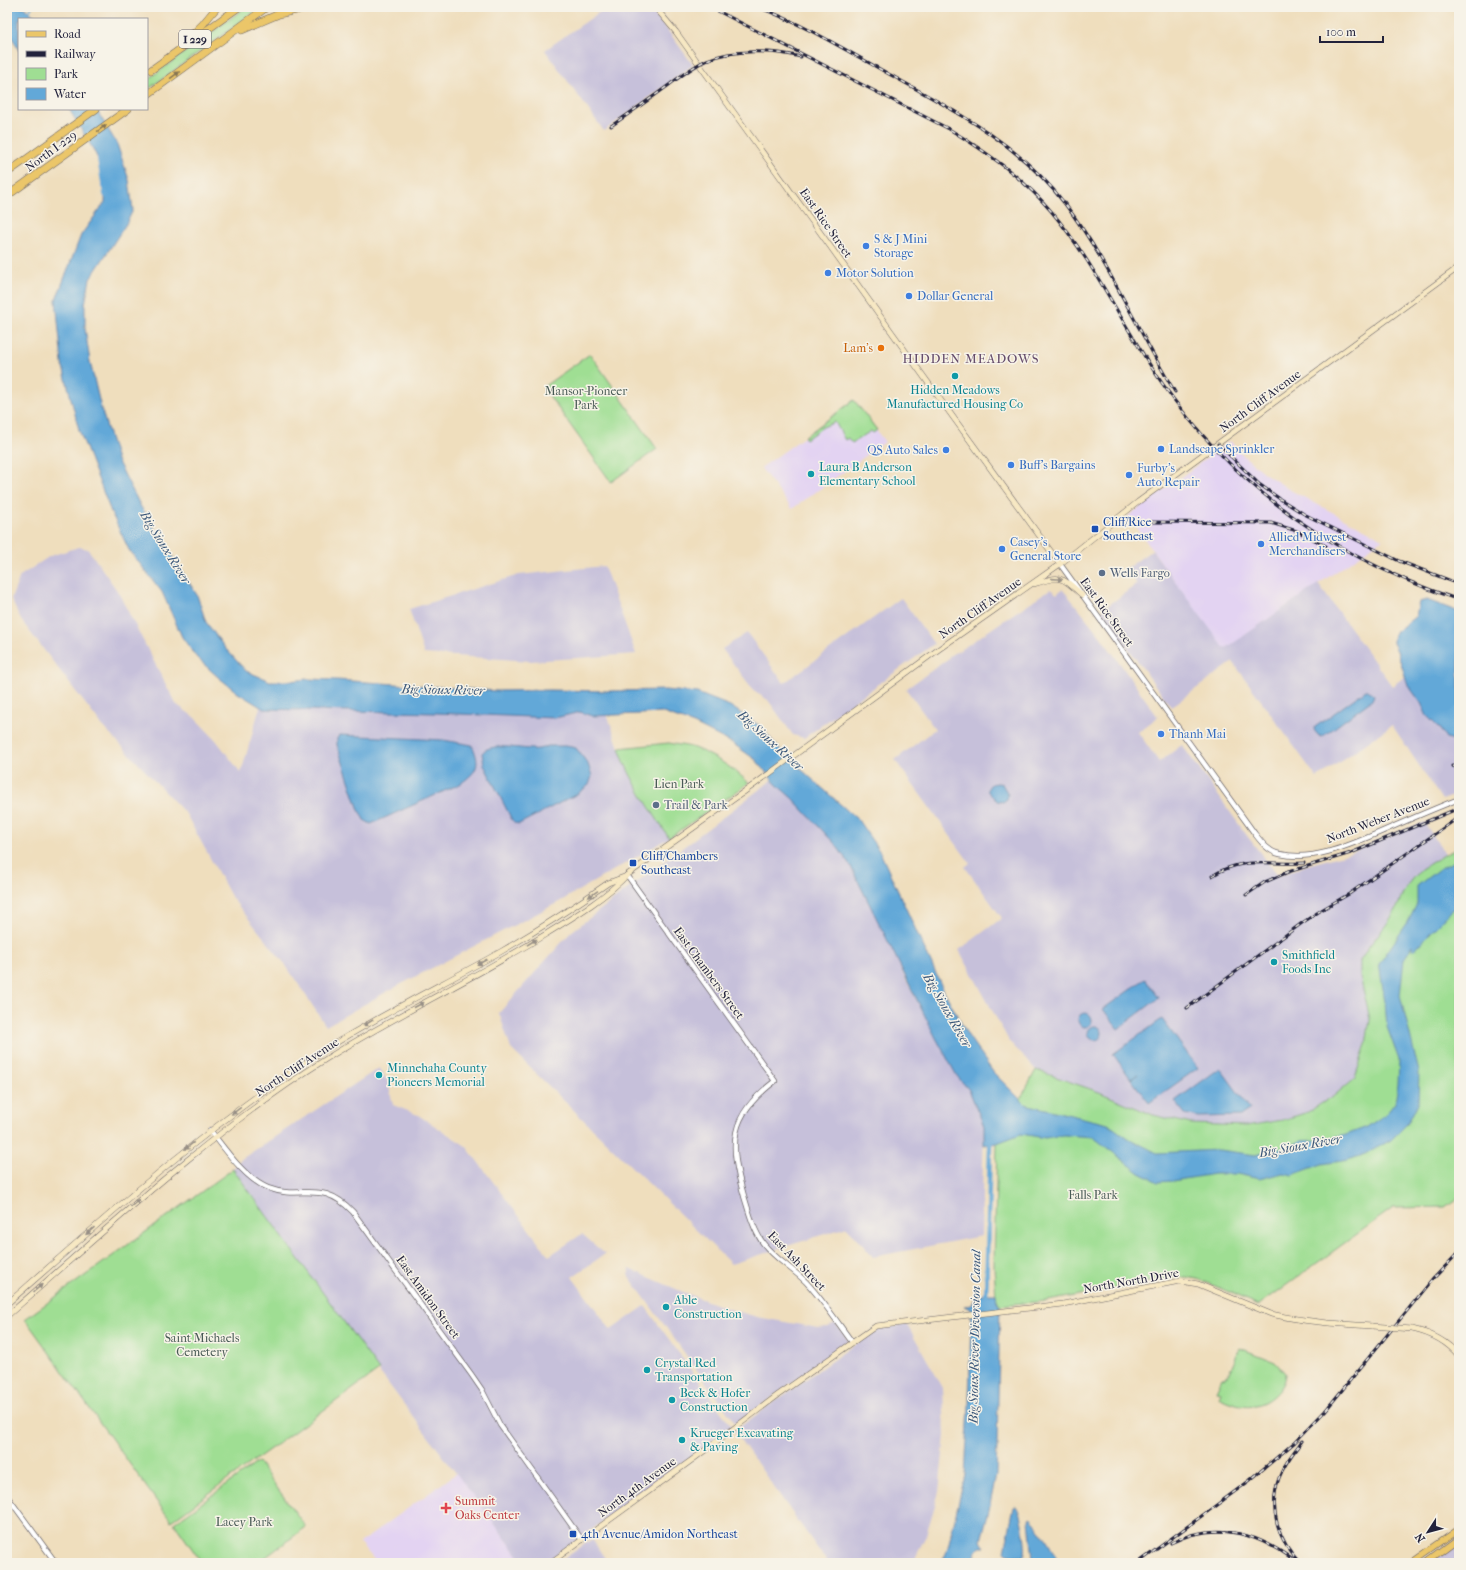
<svg xmlns="http://www.w3.org/2000/svg" width="1466" height="1570" font-family="'IM FELL French Canon',serif">
  <style>
    .built { fill: #e3d3f2 }
    .industrial { fill: #c6c0da }
    .green { fill: #9fde93; stroke: #608067 }
    .water { fill: #62a8d8; stroke: #42658a }
    .lines { fill: none; stroke-linecap: round; stroke-linejoin: round }
    .stream { stroke: #62a8d8; stroke-width: 1.5 }
    .canal { stroke: #62a8d8; stroke-width: 4.5 }
    .river { stroke: #62a8d8; stroke-width: 8 }
    .tertiary-casing { stroke: #6a6468; stroke-width: 6 }
    .secondary-casing { stroke: #6a6468; stroke-width: 6 }
    .primary-casing { stroke: #6a6468; stroke-width: 7 }
    .motorway-casing { stroke: #6a6468; stroke-width: 8 }
    .tertiary { stroke: #fff; stroke-width: 4.5 }
    .secondary { stroke: #f7e8c3; stroke-width: 5 }
    .primary { stroke: #ebc669; stroke-width: 5.5 }
    .motorway { stroke: #ebc669; stroke-width: 7 }
    .rail-casing { stroke: #22223b; stroke-width: 3 }
    .rail { stroke: #f7f3e8; stroke-width: 1.5; stroke-dasharray: 4.5; stroke-linecap: butt }
    .secondary-bridge-casing { stroke: #6a6468; stroke-width: 6; stroke-linecap: butt }
    .secondary-bridge { stroke: #f7e8c3; stroke-width: 5 }
    .oneway { fill: #867452 }
    .oneway2 { fill: #978f86 }
    .shop-dot { fill: #3f7fe0; stroke: #f7f3e8; stroke-width: 1.5 }
    .food-dot { fill: #e8710a; stroke: #f7f3e8; stroke-width: 1.5 }
    .culture-dot { fill: #0f9aa8; stroke: #f7f3e8; stroke-width: 1.5 }
    .transit-dot { fill: #1a4fb4; stroke: #f7f3e8; stroke-width: 1.5 }
    .service-dot { fill: #5c6f8a; stroke: #f7f3e8; stroke-width: 1.5 }
    .health-dot { fill: #e0444e; stroke: #f7f3e8; stroke-width: 1.5 }
    .labels { text-anchor: middle; stroke-width: 3; stroke-linejoin: round; paint-order: stroke }
    .shield { fill: #f7f3e8; stroke: #62616f; stroke-width: 1 }
    .shield-label { font-size: 11px; font-weight: bold; fill: #22223b }
    .street-label { font-size: 12px; fill: #22223b; stroke: #f7f3e8 }
    .shop-label { font-size: 12px; fill: #366cbe; stroke: #f7f3e8; text-anchor: start }
    .food-label { font-size: 12px; fill: #c56008; stroke: #f7f3e8; text-anchor: end }
    .culture-label { font-size: 12px; fill: #0d838f; stroke: #f7f3e8; text-anchor: start }
    .park-label { font-size: 12px; fill: #485a55; stroke: #f7f3e8 }
    .transit-label { font-size: 12px; fill: #164399; stroke: #f7f3e8; text-anchor: start }
    .service-label { font-size: 12px; fill: #4e5e75; stroke: #f7f3e8; text-anchor: start }
    .health-label { font-size: 12px; fill: #be3a42; stroke: #f7f3e8; text-anchor: start }
    .neighbourhood-label { font-size: 13px; letter-spacing: 1px; fill: #664d6b; stroke: #f7f3e8 }
    .water-label { font-size: 13px; font-style: italic; fill: #3c587a; stroke: #f7f3e8 }
  </style>
  <rect width="100%" height="100%" fill="#f7f3e8"/>
  <filter id="ink" filterUnits="userSpaceOnUse"><feTurbulence type="fractalNoise" baseFrequency=".025" numOctaves="2"/><feDisplacementMap in="SourceGraphic" scale="8" xChannelSelector="R" yChannelSelector="G"/><feConvolveMatrix kernelMatrix="1 2 1 2 8 2 1 2 1" color-interpolation-filters="sRGB"/></filter>
  <filter id="wash" filterUnits="userSpaceOnUse"><feTurbulence type="fractalNoise" baseFrequency=".012" numOctaves="4" result="noise"/><feDisplacementMap in="SourceGraphic" scale="16" xChannelSelector="R" yChannelSelector="G"/><feGaussianBlur stdDeviation="0.9" result="paint"/><feColorMatrix in="noise" values="0 0 0 0 0 0 0 0 0 0 0 0 0 0 0 0 0 1.4 0 .05"/><feComposite in="paint" operator="in"/></filter>
  <g filter="url(#wash)">
    <rect width="100%" height="100%" fill="#efdebd"/>
    <!-- built -->
    <g class="built">
      <path d="M854,401L885,442L792,509L761,468Z"/>
      <path d="M1230,441L1245,457L1264,473L1290,490L1383,539L1224,650L1128,516Z"/>
      <path d="M457,1473L524,1563H377L360,1543Z"/>
    </g>
    <!-- industrial -->
    <g class="industrial">
      <path d="M607,7H647L663,24L693,65L604,131L545,50Z"/>
      <path d="M79,547L88,549L118,592L176,704L194,717L216,740L241,773L262,700L606,711L624,762L639,791L669,838L559,902L388,991L326,1026L285,964L232,898L186,814L100,723L21,620L11,599L20,576L50,556Z"/>
      <path d="M1152,550L1225,649L1318,584L1392,686L1407,675L1459,681V794L1442,800L1392,725L1317,778L1233,662L1171,707L1101,611L1137,584L1126,569Z"/>
      <path d="M604,566L636,654L531,661L424,654L409,609L519,575Z"/>
      <path d="M1050,589L1057,594L1062,589L1070,598L1101,637L1158,717L1138,732L1159,762L1182,745L1248,837L1278,876L1307,865L1351,853L1424,822L1445,854L1421,869L1403,893L1396,910L1386,925L1360,976L1370,1019L1366,1043L1355,1078L1335,1095L1308,1112L1283,1120L1246,1126L1191,1125L1153,1115L1099,1092L1036,1070L1009,1041L959,950L1002,918L965,867L970,863L895,760L935,729L906,689L949,658V656L954,653L959,651Z"/>
      <path d="M901,598L934,644L804,738L793,735L768,700L755,692L722,649L747,633L784,683Z"/>
      <path d="M772,780L792,798L836,845L850,865L883,930L907,982L957,1076L969,1090L984,1126L981,1236L873,1257L847,1227L731,1264L511,1049L499,1013L571,932Z"/>
      <path d="M379,1068L388,1082L393,1105L418,1115L466,1146L549,1256L582,1234L605,1254L572,1277L611,1330L645,1306L732,1427L546,1563H524L378,1370L233,1169L240,1160Z"/>
      <path d="M630,1269L683,1292L726,1308L757,1317L818,1328L827,1327L835,1323L849,1341L736,1424L628,1275Z"/>
      <path d="M907,1324L943,1388L945,1435L939,1492L926,1535L913,1563H828L734,1431L876,1329Z"/>
      <path d="M592,1539L608,1563H558Z"/>
      <path d="M1459,1542V1563H1430Z"/>
    </g>
    <!-- green -->
    <g class="green">
      <path d="M246,7H261L147,90V80Z"/>
      <path d="M590,354L657,449L611,482L543,387Z"/>
      <path d="M854,400L877,430L873,433L871,431L852,443L848,438L845,440L835,422L823,427L806,439L804,437Z"/>
      <path d="M669,743C676,745 684,745 691,747C712,754 733,768 749,783L669,838C651,809 630,781 619,748Z"/>
      <path d="M1459,846V1197L1445,1207L1393,1208L1259,1305L1201,1280L1187,1277L1170,1278L1048,1301L1000,1305L996,1298L994,1266L997,1143L1036,1070L1099,1092L1153,1115L1191,1124L1246,1126L1283,1120L1308,1112L1335,1095L1355,1078L1366,1044L1370,1019L1360,976V960L1370,945L1386,925L1396,910L1403,893L1411,880L1421,869Z"/>
      <path d="M233,1169L379,1370L171,1521L25,1319Z"/>
      <path d="M1240,1348L1275,1362L1285,1373C1285,1381 1281,1388 1275,1394C1258,1411 1238,1407 1218,1397L1220,1392L1216,1391L1222,1378L1226,1379Z"/>
      <path d="M258,1462L306,1527L258,1563H202L174,1523Z"/>
    </g>
    <!-- water -->
    <g class="water">
      <path d="M7,7H24L38,19H19V51L12,37L7,33Z"/>
      <path d="M69,109H96L117,144L129,180L133,210L126,224L90,279L85,304V328L90,362L101,408L117,460L141,507L197,595L206,622L225,648L246,671L270,681H290L308,679L337,680L497,691L549,690L610,691L665,690L697,693L730,706L760,726L783,753L858,820L880,852L943,989L967,1034L993,1072L1025,1104L1108,1124L1126,1137L1157,1153L1219,1150L1256,1155L1288,1147L1301,1141L1330,1139L1346,1135L1367,1127L1386,1114L1395,1103L1398,1084L1399,1060L1387,1027L1385,1002L1379,964L1408,922L1417,904V886L1439,869L1459,859V906L1455,907L1413,951V945L1404,959L1400,995L1419,1072L1418,1103L1408,1123L1391,1140L1366,1154L1348,1160L1322,1164L1292,1175L1283,1173L1259,1179L1237,1174H1214L1172,1181L1158,1182L1140,1173L1093,1137L1064,1135L1045,1138L1021,1134L997,1143L984,1145V1126L969,1090L957,1076L936,1038L850,865L836,845L792,798L776,784L756,760L732,743L694,724L663,713L592,716L580,712L555,718L436,713L264,709L238,693L218,677L197,658L182,637L162,592L129,550L111,512L79,430L62,363L56,300L81,235L105,202L106,175L93,149Z"/>
      <path d="M1427,600L1459,612V739L1455,740L1446,738L1439,728L1427,716L1421,703L1408,685L1397,651L1393,643V638L1398,630L1416,616L1419,602Z"/>
      <path d="M1366,690H1368L1374,695L1372,700L1322,737L1318,735L1314,730L1315,727Z"/>
      <path d="M340,735L443,740L472,745C481,765 478,771 460,784L371,824L364,820L359,810L337,745V738Z"/>
      <path d="M548,746H566L576,748L588,764L592,776L589,785L577,794L519,824L515,823L512,820L484,765L482,753C490,742 520,749 532,749C537,750 543,748 548,746Z"/>
      <path d="M998,783L1002,784L1008,794L1007,799L1003,802L997,801L988,792V788L991,784Z"/>
      <path d="M1145,979L1159,998L1118,1029L1103,1009Z"/>
      <circle cx="1085" cy="1020" r="7"/>
      <path d="M1162,1019L1198,1068L1149,1103L1131,1079L1138,1074L1131,1079L1113,1054Z"/>
      <circle cx="1095" cy="1033" r="7"/>
      <path d="M1220,1068L1250,1109L1240,1116L1198,1117L1185,1114L1175,1101Z"/>
      <path d="M977,1294H996L997,1301L1000,1306L997,1445L996,1474L989,1510L981,1540L982,1543L985,1547H980L977,1551L973,1563H942L948,1548L965,1475L969,1405L971,1311V1309L964,1306L972,1305Z"/>
      <path d="M1016,1506C1021,1512 1027,1546 1025,1555L1023,1557L1007,1553L1005,1551L1013,1512L1014,1507Z"/>
      <path d="M1030,1518C1037,1522 1055,1554 1059,1563H1040L1033,1560L1029,1520Z"/>
    </g>
    <g class="lines">
      <!-- stream -->
      <path class="stream" d="M29,12L32,7"/>
      <!-- canal -->
      <path class="canal" d="M986,1301L990,1145L992,1140"/>
      <!-- river -->
      <path class="river" d="M101,159L107,194"/>
    </g>
  </g>
  <g filter="url(#ink)">
    <g class="lines">
      <!-- tertiary casing -->
      <g class="tertiary-casing">
        <g id="tertiary">
          <path d="M1060,564L1255,834C1262,843 1269,852 1280,854C1315,862 1352,844 1383,831C1408,820 1433,809 1459,799"/>
          <path d="M627,875L775,1081C728,1117 729,1143 744,1196C749,1212 753,1229 763,1243C775,1259 792,1268 806,1282C823,1300 837,1322 852,1342"/>
          <path d="M210,1130C225,1149 245,1179 268,1188C302,1201 321,1178 353,1212L471,1374L482,1390L500,1425L582,1540"/>
          <path d="M7,1496L56,1563"/>
        </g>
      </g>
      <!-- secondary casing -->
      <g class="secondary-casing">
        <g id="secondary">
          <path d="M655,7L676,32L942,402L1060,564"/>
          <path d="M1034,584C1061,575 1061,576 1082,595"/>
          <path d="M7,1304C107,1216 203,1129 315,1056C375,1017 440,986 502,951C538,930 574,907 608,883L624,877"/>
          <path d="M7,1316C110,1226 210,1132 326,1059C398,1014 475,978 546,934C575,916 604,899 627,875L755,784L939,649L1060,564L1138,502L1459,267"/>
          <path d="M1412,1329C1431,1333 1447,1341 1459,1356"/>
          <path d="M550,1563L696,1457L778,1395L876,1326L1063,1304L1180,1281L1198,1284L1271,1314C1305,1322 1338,1324 1372,1326"/>
        </g>
      </g>
      <!-- primary casing -->
      <g class="primary-casing">
        <g id="primary">
          <path d="M1411,1563L1459,1529"/>
          <path d="M1425,1563L1459,1538"/>
        </g>
      </g>
      <!-- motorway casing -->
      <g class="motorway-casing">
        <g id="motorway">
          <path d="M242,30L279,14L310,7"/>
          <path d="M189,38L203,24L217,7"/>
          <path d="M151,70L239,7"/>
          <path d="M147,95L267,7"/>
          <path d="M7,173L96,109"/>
          <path d="M7,196L128,109"/>
        </g>
      </g>
      <!-- tertiary -->
      <use href="#tertiary" class="tertiary"/>
      <!-- secondary -->
      <use href="#secondary" class="secondary"/>
      <!-- primary -->
      <use href="#primary" class="primary"/>
      <!-- motorway -->
      <use href="#motorway" class="motorway"/>
      <!-- rail casing -->
      <g class="rail-casing">
        <g id="rail">
          <path d="M710,7L949,129C987,152 1022,177 1051,211C1095,263 1123,327 1162,383C1235,489 1337,559 1459,600"/>
          <path d="M758,7C803,24 844,49 887,73C952,109 1019,143 1065,204C1109,262 1137,330 1175,392"/>
          <path d="M611,126C630,113 650,99 669,85C681,76 693,66 707,60C733,49 773,50 801,57"/>
          <path d="M1218,444L1259,484L1280,499L1304,514L1399,561L1459,584"/>
          <path d="M1152,522L1271,523L1297,531L1326,546"/>
          <path d="M1452,766L1459,768"/>
          <path d="M1212,876C1243,856 1269,865 1304,863"/>
          <path d="M1246,895L1265,882L1288,872L1351,853L1459,808"/>
          <path d="M1187,1008L1302,923L1323,909L1349,894L1459,817"/>
          <path d="M1171,1543C1214,1521 1255,1532 1292,1559"/>
          <path d="M1138,1563L1249,1481L1295,1442L1325,1411L1433,1279L1459,1252"/>
          <path d="M1300,1563C1278,1541 1268,1508 1279,1478C1284,1464 1293,1453 1302,1441"/>
        </g>
      </g>
      <!-- rail -->
      <use href="#rail" class="rail"/>
      <!-- secondary-bridge casing -->
      <g class="secondary-bridge-casing">
        <path id="secondary-bridge" d="M1372,1326L1412,1329"/>
      </g>
      <!-- secondary-bridge -->
      <use href="#secondary-bridge" class="secondary-bridge"/>
    </g>
    <!-- one-way arrows -->
    <defs><path id="oneway-solid" d="M-6-.8H1V-3.2L6.5 0L1 3.2V.8H-6Z"/></defs>
    <g class="oneway">
      <use href="#oneway-solid" transform="translate(175 75) rotate(-36)"/>
      <use href="#oneway-solid" transform="translate(102 128) rotate(-36)"/>
    </g>
    <g class="oneway2">
      <use href="#oneway-solid" transform="translate(1057 579) rotate(4)"/>
      <use href="#oneway-solid" transform="translate(593 894) rotate(146)"/>
      <use href="#oneway-solid" transform="translate(532 942) rotate(-31)"/>
      <use href="#oneway-solid" transform="translate(482 962) rotate(152)"/>
      <use href="#oneway-solid" transform="translate(419 1005) rotate(-28)"/>
      <use href="#oneway-solid" transform="translate(368 1023) rotate(149)"/>
      <use href="#oneway-solid" transform="translate(236 1111) rotate(144)"/>
      <use href="#oneway-solid" transform="translate(189 1146) rotate(142)"/>
      <use href="#oneway-solid" transform="translate(135 1203) rotate(-41)"/>
      <use href="#oneway-solid" transform="translate(90 1231) rotate(139)"/>
      <use href="#oneway-solid" transform="translate(38 1288) rotate(-42)"/>
    </g>
  </g>
  <!-- markers -->
  <g class="shop-dot">
    <circle cx="866" cy="246" r="4"/>
    <circle cx="828" cy="273" r="4"/>
    <circle cx="909" cy="296" r="4"/>
    <circle cx="1161" cy="449" r="4"/>
    <circle cx="946" cy="450" r="4"/>
    <circle cx="1011" cy="465" r="4"/>
    <circle cx="1129" cy="475" r="4"/>
    <circle cx="1261" cy="544" r="4"/>
    <circle cx="1002" cy="549" r="4"/>
    <circle cx="1161" cy="734" r="4"/>
  </g>
  <circle class="food-dot" cx="881" cy="348" r="4"/>
  <g class="culture-dot">
    <circle cx="955" cy="376" r="4"/>
    <circle cx="811" cy="474" r="4"/>
    <circle cx="1274" cy="962" r="4"/>
    <circle cx="379" cy="1075" r="4"/>
    <circle cx="666" cy="1307" r="4"/>
    <circle cx="647" cy="1370" r="4"/>
    <circle cx="672" cy="1400" r="4"/>
    <circle cx="682" cy="1440" r="4"/>
  </g>
  <g class="transit-dot">
    <rect x="1091" y="525" width="8" height="8" rx="2"/>
    <rect x="629" y="859" width="8" height="8" rx="2"/>
    <rect x="569" y="1530" width="8" height="8" rx="2"/>
  </g>
  <g class="service-dot">
    <circle cx="1102" cy="573" r="4"/>
    <circle cx="656" cy="805" r="4"/>
  </g>
  <path class="health-dot" d="M444 1502h4v4h4v4h-4v4h-4v-4h-4v-4h4z"/>
  <g class="labels">
    <!-- shield labels -->
    <rect class="shield" x="179" y="30" width="32" height="18" rx="3"/>
    <g class="shield-label">
      <text x="195" y="43">I 229</text>
    </g>
    <!-- street labels -->
    <g class="street-label">
      <text transform="translate(51 151) rotate(-36)" y="4">North I-229</text>
      <text transform="translate(826 223) rotate(55)" y="4">East Rice Street</text>
      <text transform="translate(1260 401) rotate(-36)" y="4">North Cliff Avenue</text>
      <text transform="translate(980 608) rotate(-35)" y="4">North Cliff Avenue</text>
      <text transform="translate(1107 612) rotate(54)" y="4">East Rice Street</text>
      <text transform="translate(1378 820) rotate(-21)" y="4">North Weber Avenue</text>
      <text transform="translate(709 973) rotate(54)" y="4">East Chambers Street</text>
      <text transform="translate(297 1067) rotate(-33)" y="4">North Cliff Avenue</text>
      <text transform="translate(797 1261) rotate(46)" y="4">East Ash Street</text>
      <text transform="translate(1131 1281) rotate(-10)" y="4">North North Drive</text>
      <text transform="translate(428 1297) rotate(54)" y="4">East Amidon Street</text>
      <text transform="translate(637 1487) rotate(-36)" y="4">North 4th Avenue</text>
    </g>
    <!-- shop labels -->
    <g class="shop-label">
      <text x="874" y="243">S &amp; J Mini<tspan x="874" dy="14">Storage</tspan></text>
      <text x="836" y="277">Motor Solution</text>
      <text x="917" y="300">Dollar General</text>
      <text x="1169" y="453">Landscape Sprinkler</text>
      <text x="938" y="454" text-anchor="end">QS Auto Sales</text>
      <text x="1019" y="469">Buff's Bargains</text>
      <text x="1137" y="472">Furby's<tspan x="1137" dy="14">Auto Repair</tspan></text>
      <text x="1269" y="541">Allied Midwest<tspan x="1269" dy="14">Merchandisers</tspan></text>
      <text x="1010" y="546">Casey's<tspan x="1010" dy="14">General Store</tspan></text>
      <text x="1169" y="738">Thanh Mai</text>
    </g>
    <!-- food labels -->
    <g class="food-label">
      <text x="873" y="352">Lam's</text>
    </g>
    <!-- culture labels -->
    <g class="culture-label">
      <text x="955" y="394" text-anchor="middle">Hidden Meadows<tspan x="955" dy="14">Manufactured Housing Co</tspan></text>
      <text x="819" y="471">Laura B Anderson<tspan x="819" dy="14">Elementary School</tspan></text>
      <text x="1282" y="959">Smithfield<tspan x="1282" dy="14">Foods Inc</tspan></text>
      <text x="387" y="1072">Minnehaha County<tspan x="387" dy="14">Pioneers Memorial</tspan></text>
      <text x="674" y="1304">Able<tspan x="674" dy="14">Construction</tspan></text>
      <text x="655" y="1367">Crystal Red<tspan x="655" dy="14">Transportation</tspan></text>
      <text x="680" y="1397">Beck &amp; Hofer<tspan x="680" dy="14">Construction</tspan></text>
      <text x="690" y="1437">Krueger Excavating<tspan x="690" dy="14">&amp; Paving</tspan></text>
    </g>
    <!-- park labels -->
    <g class="park-label">
      <text x="586" y="395">Mansor-Pioneer<tspan x="586" dy="14">Park</tspan></text>
      <text x="679" y="788">Lien Park</text>
      <text x="1093" y="1199">Falls Park</text>
      <text x="202" y="1342">Saint Michaels<tspan x="202" dy="14">Cemetery</tspan></text>
      <text x="244" y="1526">Lacey Park</text>
    </g>
    <!-- transit labels -->
    <g class="transit-label">
      <text x="1103" y="526">Cliff/Rice<tspan x="1103" dy="14">Southeast</tspan></text>
      <text x="641" y="860">Cliff/Chambers<tspan x="641" dy="14">Southeast</tspan></text>
      <text x="581" y="1538">4th Avenue/Amidon Northeast</text>
    </g>
    <!-- service labels -->
    <g class="service-label">
      <text x="1110" y="577">Wells Fargo</text>
      <text x="664" y="809">Trail &amp; Park</text>
    </g>
    <!-- health labels -->
    <g class="health-label">
      <text x="455" y="1505">Summit<tspan x="455" dy="14">Oaks Center</tspan></text>
    </g>
    <!-- neighbourhood labels -->
    <g class="neighbourhood-label">
      <text x="971" y="363">HIDDEN MEADOWS</text>
    </g>
    <!-- water labels -->
    <g class="water-label">
      <text transform="translate(166 547) rotate(58)" y="5">Big Sioux River</text>
      <text transform="translate(443 689) rotate(1)" y="5">Big Sioux River</text>
      <text transform="translate(771 740) rotate(42)" y="5">Big Sioux River</text>
      <text transform="translate(948 1010) rotate(60)" y="5">Big Sioux River</text>
      <text transform="translate(1300 1145) rotate(-10)" y="5">Big Sioux River</text>
      <text transform="translate(974 1337) rotate(-89)" y="5">Big Sioux River Diversion Canal</text>
    </g>
  </g>
  <!-- margin -->
  <rect width="1466" height="1570" fill="none" stroke="#f7f3e8" stroke-width="24"/>
  <!-- legend -->
  <rect x="18" y="18" width="130" height="92" fill="#f7f3e8" stroke="#a29fa3"/>
  <rect x="26" y="31" width="20" height="6" fill="#ebc669" stroke="#a29fa3"/>
  <text x="54" y="38" font-size="12" fill="#22223b">Road</text>
  <rect x="26" y="51" width="20" height="6" fill="#22223b" stroke="#a29fa3"/>
  <text x="54" y="58" font-size="12" fill="#22223b">Railway</text>
  <rect x="26" y="68" width="20" height="12" fill="#9fde93" stroke="#a29fa3"/>
  <text x="54" y="78" font-size="12" fill="#22223b">Park</text>
  <rect x="26" y="88" width="20" height="12" fill="#62a8d8" stroke="#a29fa3"/>
  <text x="54" y="98" font-size="12" fill="#22223b">Water</text>
  <!-- north arrow -->
  <g transform="translate(1428 1532) rotate(234)" stroke="#f7f3e8" stroke-width="3" paint-order="stroke">
  <path d="M0-3L7 15L0 10L-7 15Z" fill="#22223b"/>
  <text y="-6" font-size="11" font-weight="bold" text-anchor="middle" fill="#22223b">N</text>
  </g>
  <!-- scale -->
  <path d="M1320 36v6h63v-6" fill="none" stroke="#22223b" stroke-width="2"/>
  <text x="1326" y="36" font-size="12" fill="#22223b" stroke="#f7f3e8" stroke-width="3" paint-order="stroke">100 m</text>
</svg>
